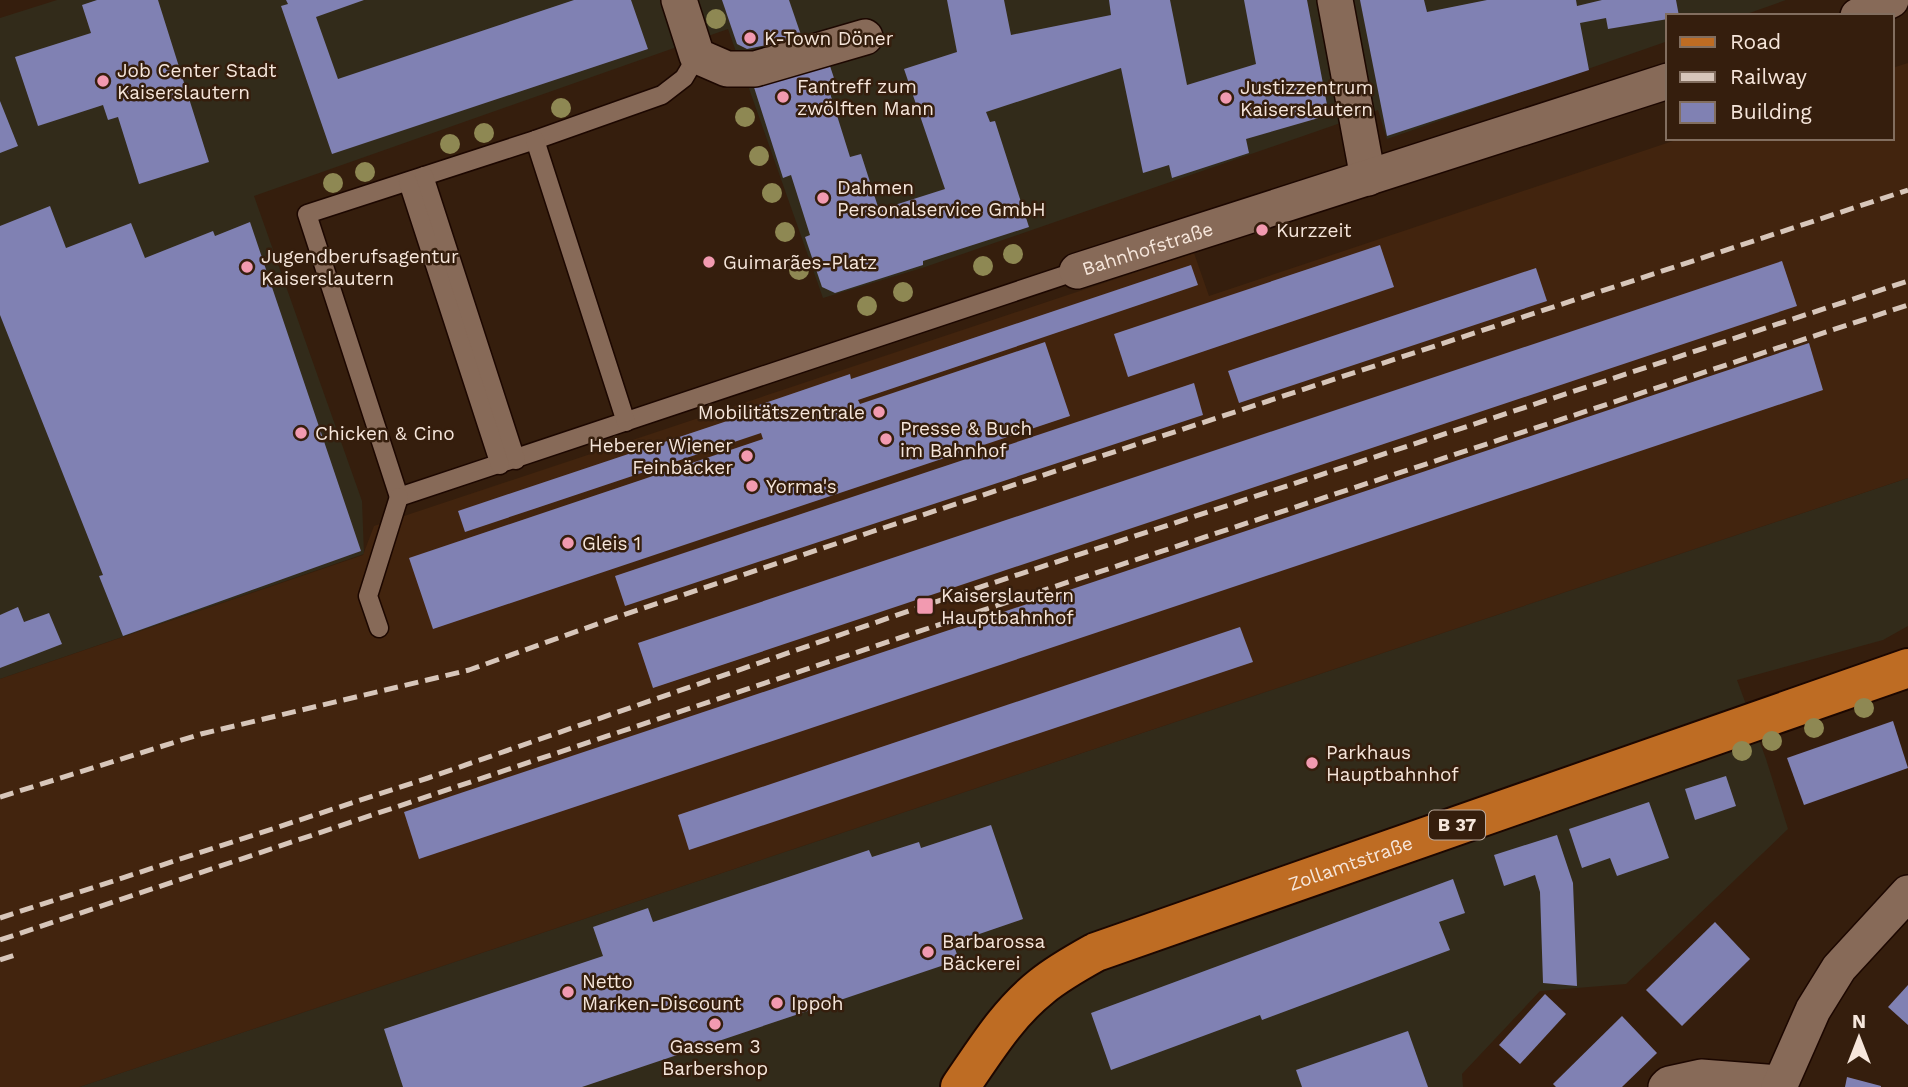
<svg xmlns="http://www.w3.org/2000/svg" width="1908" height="1087" font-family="'Work Sans',sans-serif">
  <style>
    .commercial { fill: #322b1a }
    .built { fill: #42240e }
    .building { fill: #8081b3 }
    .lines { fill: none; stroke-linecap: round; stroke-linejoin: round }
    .lane-casing { stroke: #1c0700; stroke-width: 21 }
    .street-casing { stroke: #1c0700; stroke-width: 38 }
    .primary-casing { stroke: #1c0700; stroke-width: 42 }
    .lane { stroke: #876a58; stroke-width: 18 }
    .street { stroke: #876a58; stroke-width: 35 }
    .primary { stroke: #be6c23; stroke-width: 38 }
    .rail { stroke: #d7c6ba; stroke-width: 5; stroke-dasharray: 14 7; stroke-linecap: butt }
    .tree { fill: #8e8853 }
    .poi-dot { fill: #f29ab0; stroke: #351e0d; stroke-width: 2.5 }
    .labels { text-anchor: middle; stroke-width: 5; stroke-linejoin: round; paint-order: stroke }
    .shield { fill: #351e0d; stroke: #bcaa9d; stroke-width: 2 }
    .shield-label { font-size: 18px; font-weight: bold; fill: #f6e6db }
    .poi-label { font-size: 19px; fill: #f6e6db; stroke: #351e0d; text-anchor: start }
    .street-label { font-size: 19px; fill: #f6e6db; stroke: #351e0d }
  </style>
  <rect width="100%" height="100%" fill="#351e0d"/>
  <!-- commercial -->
  <g class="commercial">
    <path d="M57,0H1786L1741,16H1668V41L1387,139L1378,110L925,267L823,298L728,29L254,196L362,501L364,554L0,679V18Z"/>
    <path d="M1908,478V626L1883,640L1737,680L1766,759L1788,829L1626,984L1540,991L1462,1074L1463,1087H79Z"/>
  </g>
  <!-- built -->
  <path class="built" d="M1908,63V478L79,1087H0V679L363,555L374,526L1194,253L1209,296L1682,138H1892V68Z"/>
  <!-- building -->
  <g class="building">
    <path d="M97,0H158L209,162L139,184L118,117L108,120L103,105L38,126L15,57L91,33L82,5Z"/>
    <path d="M286,0H364L316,17L338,79L574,0H631L648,49L332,154L281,6L288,4Z"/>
    <path d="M722,0H789L802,38L747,49L737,44Z"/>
    <path d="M947,0H1004L1011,35L1111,15L1109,0H1170L1187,85L1256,64L1244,0H1307L1329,115L1246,139L1249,153L1172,178L1169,165L1143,173L1121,68L986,112L990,122L995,121L1029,227L923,261V265L835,293L822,287L805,237L810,235L791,175L783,178L752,81L827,57L837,87L829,90L850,157L861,154L879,210L945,189L904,69L957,52Z"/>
    <path d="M1360,0H1424L1427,12L1487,0H1576L1577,6L1602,0H1676L1679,16H1668V19L1608,29L1606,18L1580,23L1589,70L1387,136Z"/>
    <path d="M0,101L18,146L0,153Z"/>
    <path d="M50,206L66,248L131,223L145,258L213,231L215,236L250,222L361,551L123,636L99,576L103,575L0,315V226Z"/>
    <path d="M1380,245L1394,287L1128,377L1114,334Z"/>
    <path d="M1782,261L1797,306L653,688L638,643Z"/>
    <path d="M1191,265L1198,285L858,400L860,404L1045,342L1070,416L433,629L409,558L763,439L761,433L465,532L458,511L754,412L753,407L850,374L851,379Z"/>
    <path d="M1536,268L1547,301L1239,403L1228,371Z"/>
    <path d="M1809,343L1823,390L419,859L404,812Z"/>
    <path d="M1194,383L1203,415L625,606L615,576Z"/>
    <path d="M18,607L24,622L49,613L62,644L0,668V615Z"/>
    <path d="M1240,627L1253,662L689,850L678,815Z"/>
    <path d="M1893,721L1908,768L1804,805L1787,758Z"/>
    <path d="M1726,776L1736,806L1695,820L1685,789Z"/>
    <path d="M1649,802L1669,858L1617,876L1610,858L1582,868L1569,829Z"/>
    <path d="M991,825L1023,919L953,943L959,960L582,1087H403L384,1029L603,956L593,927L648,908L653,922L869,850L872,857L919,842L921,848Z"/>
    <path d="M1557,835L1573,883L1577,986L1543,983L1540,892L1535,875L1504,886L1494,855Z"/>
    <path d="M1453,879L1465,913L1439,922L1450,950L1262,1020L1260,1015L1111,1070L1091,1013Z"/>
    <path d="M1715,922L1750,959L1682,1026L1646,990Z"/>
    <path d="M1908,985V1025L1888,1007Z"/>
    <path d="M1545,994L1566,1014L1520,1064L1499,1045Z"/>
    <path d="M1622,1016L1657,1053L1622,1087H1556L1553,1084Z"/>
    <path d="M1408,1031L1428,1087H1302L1296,1070Z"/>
    <path d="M1847,1077L1881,1086V1087H1845Z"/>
  </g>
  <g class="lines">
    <!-- lane casing -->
    <g class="lane-casing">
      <g id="lane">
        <path d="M697,56L684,78L662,95L535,140L307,214L399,497L1077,271"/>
        <path d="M535,140L626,422"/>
        <path d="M424,176L516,460"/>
        <path d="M408,182L500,465"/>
        <path d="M379,628L368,596L399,497"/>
      </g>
    </g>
    <!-- street casing -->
    <g class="street-casing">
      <g id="street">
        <path d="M679,0L697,56L727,69H755L865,37"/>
        <path d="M1335,0L1368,178"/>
        <path d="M1858,16L1891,0"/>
        <path id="s1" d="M1077,271L1668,81"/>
        <path d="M1666,1087L1669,1084L1701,1077L1780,1083"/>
        <path d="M1779,1087L1813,1010L1839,968L1908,893"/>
      </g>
    </g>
    <!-- primary casing -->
    <g class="primary-casing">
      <g id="primary">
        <path id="s2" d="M960,1087C985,1051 1007,1014 1041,987C1058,973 1078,962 1096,952L1908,668"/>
      </g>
    </g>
    <!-- lane -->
    <use href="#lane" class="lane"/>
    <!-- street -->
    <use href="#street" class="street"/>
    <!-- primary -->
    <use href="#primary" class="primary"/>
    <!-- rail -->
    <g class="rail">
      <path d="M0,797L201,734L469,670L614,618L871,532L1908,190"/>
      <path d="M0,918L428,778L926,605L1908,281"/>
      <path d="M0,940L932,627L1908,305"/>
      <path d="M0,960L18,954"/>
    </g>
  </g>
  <!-- trees -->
  <g class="tree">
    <circle cx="716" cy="19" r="10"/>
    <circle cx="561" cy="108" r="10"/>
    <circle cx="745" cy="117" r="10"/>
    <circle cx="484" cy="133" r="10"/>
    <circle cx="450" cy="144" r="10"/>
    <circle cx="759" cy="156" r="10"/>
    <circle cx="365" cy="172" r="10"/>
    <circle cx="333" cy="183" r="10"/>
    <circle cx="772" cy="193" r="10"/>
    <circle cx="785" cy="232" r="10"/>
    <circle cx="1013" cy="254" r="10"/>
    <circle cx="983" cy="266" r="10"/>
    <circle cx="799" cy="270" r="10"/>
    <circle cx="903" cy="292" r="10"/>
    <circle cx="867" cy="306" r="10"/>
    <circle cx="1864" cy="708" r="10"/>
    <circle cx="1814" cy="728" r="10"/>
    <circle cx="1772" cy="741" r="10"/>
    <circle cx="1742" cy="751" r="10"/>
  </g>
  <!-- markers -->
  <g class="poi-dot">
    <circle cx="750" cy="38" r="7"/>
    <circle cx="103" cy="81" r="7"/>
    <circle cx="783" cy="97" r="7"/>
    <circle cx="1226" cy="98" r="7"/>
    <circle cx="823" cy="198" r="7"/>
    <circle cx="1262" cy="230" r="7"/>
    <circle cx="709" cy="262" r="7"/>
    <circle cx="247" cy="267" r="7"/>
    <circle cx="879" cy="412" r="7"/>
    <circle cx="301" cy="433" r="7"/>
    <circle cx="886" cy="439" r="7"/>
    <circle cx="747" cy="456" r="7"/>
    <circle cx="752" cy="486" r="7"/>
    <circle cx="568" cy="543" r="7"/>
    <rect x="916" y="597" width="18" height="18" rx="3.5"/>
    <circle cx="1312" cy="763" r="7"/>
    <circle cx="928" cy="952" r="7"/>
    <circle cx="568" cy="992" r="7"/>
    <circle cx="777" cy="1003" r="7"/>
    <circle cx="715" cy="1024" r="7"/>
  </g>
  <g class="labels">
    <!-- shield labels -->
    <rect class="shield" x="1429" y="810.5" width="56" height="29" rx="5"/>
    <g class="shield-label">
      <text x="1457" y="831">B 37</text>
    </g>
    <!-- poi labels -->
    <g class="poi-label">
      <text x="764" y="45">K-Town Döner</text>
      <text x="117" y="77">Job Center Stadt<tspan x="117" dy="22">Kaiserslautern</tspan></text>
      <text x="797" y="93">Fantreff zum<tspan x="797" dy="22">zwölften Mann</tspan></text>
      <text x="1240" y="94">Justizzentrum<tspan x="1240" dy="22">Kaiserslautern</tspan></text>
      <text x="837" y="194">Dahmen<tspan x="837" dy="22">Personalservice GmbH</tspan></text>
      <text x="1276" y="237">Kurzzeit</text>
      <text x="261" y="263">Jugendberufsagentur<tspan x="261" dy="22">Kaiserslautern</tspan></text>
      <text x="723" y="269">Guimarães-Platz</text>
      <text x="865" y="419" text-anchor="end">Mobilitätszentrale</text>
      <text x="900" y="435">Presse &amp; Buch<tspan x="900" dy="22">im Bahnhof</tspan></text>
      <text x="315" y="440">Chicken &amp; Cino</text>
      <text x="733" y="452" text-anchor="end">Heberer Wiener<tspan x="733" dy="22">Feinbäcker</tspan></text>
      <text x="766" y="493">Yorma's</text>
      <text x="582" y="550">Gleis 1</text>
      <text x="941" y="602">Kaiserslautern<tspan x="941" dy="22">Hauptbahnhof</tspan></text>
      <text x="1326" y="759">Parkhaus<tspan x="1326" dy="22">Hauptbahnhof</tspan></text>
      <text x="942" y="948">Barbarossa<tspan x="942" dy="22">Bäckerei</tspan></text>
      <text x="582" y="988">Netto<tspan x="582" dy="22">Marken-Discount</tspan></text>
      <text x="791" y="1010">Ippoh</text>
      <text x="715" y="1053" text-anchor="middle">Gassem 3<tspan x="715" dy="22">Barbershop</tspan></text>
    </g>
    <!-- street labels -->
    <g class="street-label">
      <text dy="7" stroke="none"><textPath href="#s1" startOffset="74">Bahnhofstraße</textPath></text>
      <text dy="7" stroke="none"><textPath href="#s2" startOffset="464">Zollamtstraße</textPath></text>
    </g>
  </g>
  <!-- legend -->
  <rect x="1666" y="14" width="228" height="126" fill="#351e0d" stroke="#826e5f" stroke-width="2"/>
  <rect x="1680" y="37" width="35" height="10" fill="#be6c23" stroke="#826e5f" stroke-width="2"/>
  <text x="1730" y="49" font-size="21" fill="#f6e6db">Road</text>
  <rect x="1680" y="72" width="35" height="10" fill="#d7c6ba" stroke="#826e5f" stroke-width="2"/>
  <text x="1730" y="84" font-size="21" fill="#f6e6db">Railway</text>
  <rect x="1680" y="102" width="35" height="21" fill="#8081b3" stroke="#826e5f" stroke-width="2"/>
  <text x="1730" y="119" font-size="21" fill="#f6e6db">Building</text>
  <!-- north arrow -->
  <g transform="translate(1859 1038)" stroke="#351e0d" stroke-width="5" paint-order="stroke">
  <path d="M0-5L12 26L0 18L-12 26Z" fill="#f6e6db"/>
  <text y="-10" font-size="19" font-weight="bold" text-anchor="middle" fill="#f6e6db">N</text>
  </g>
</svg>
